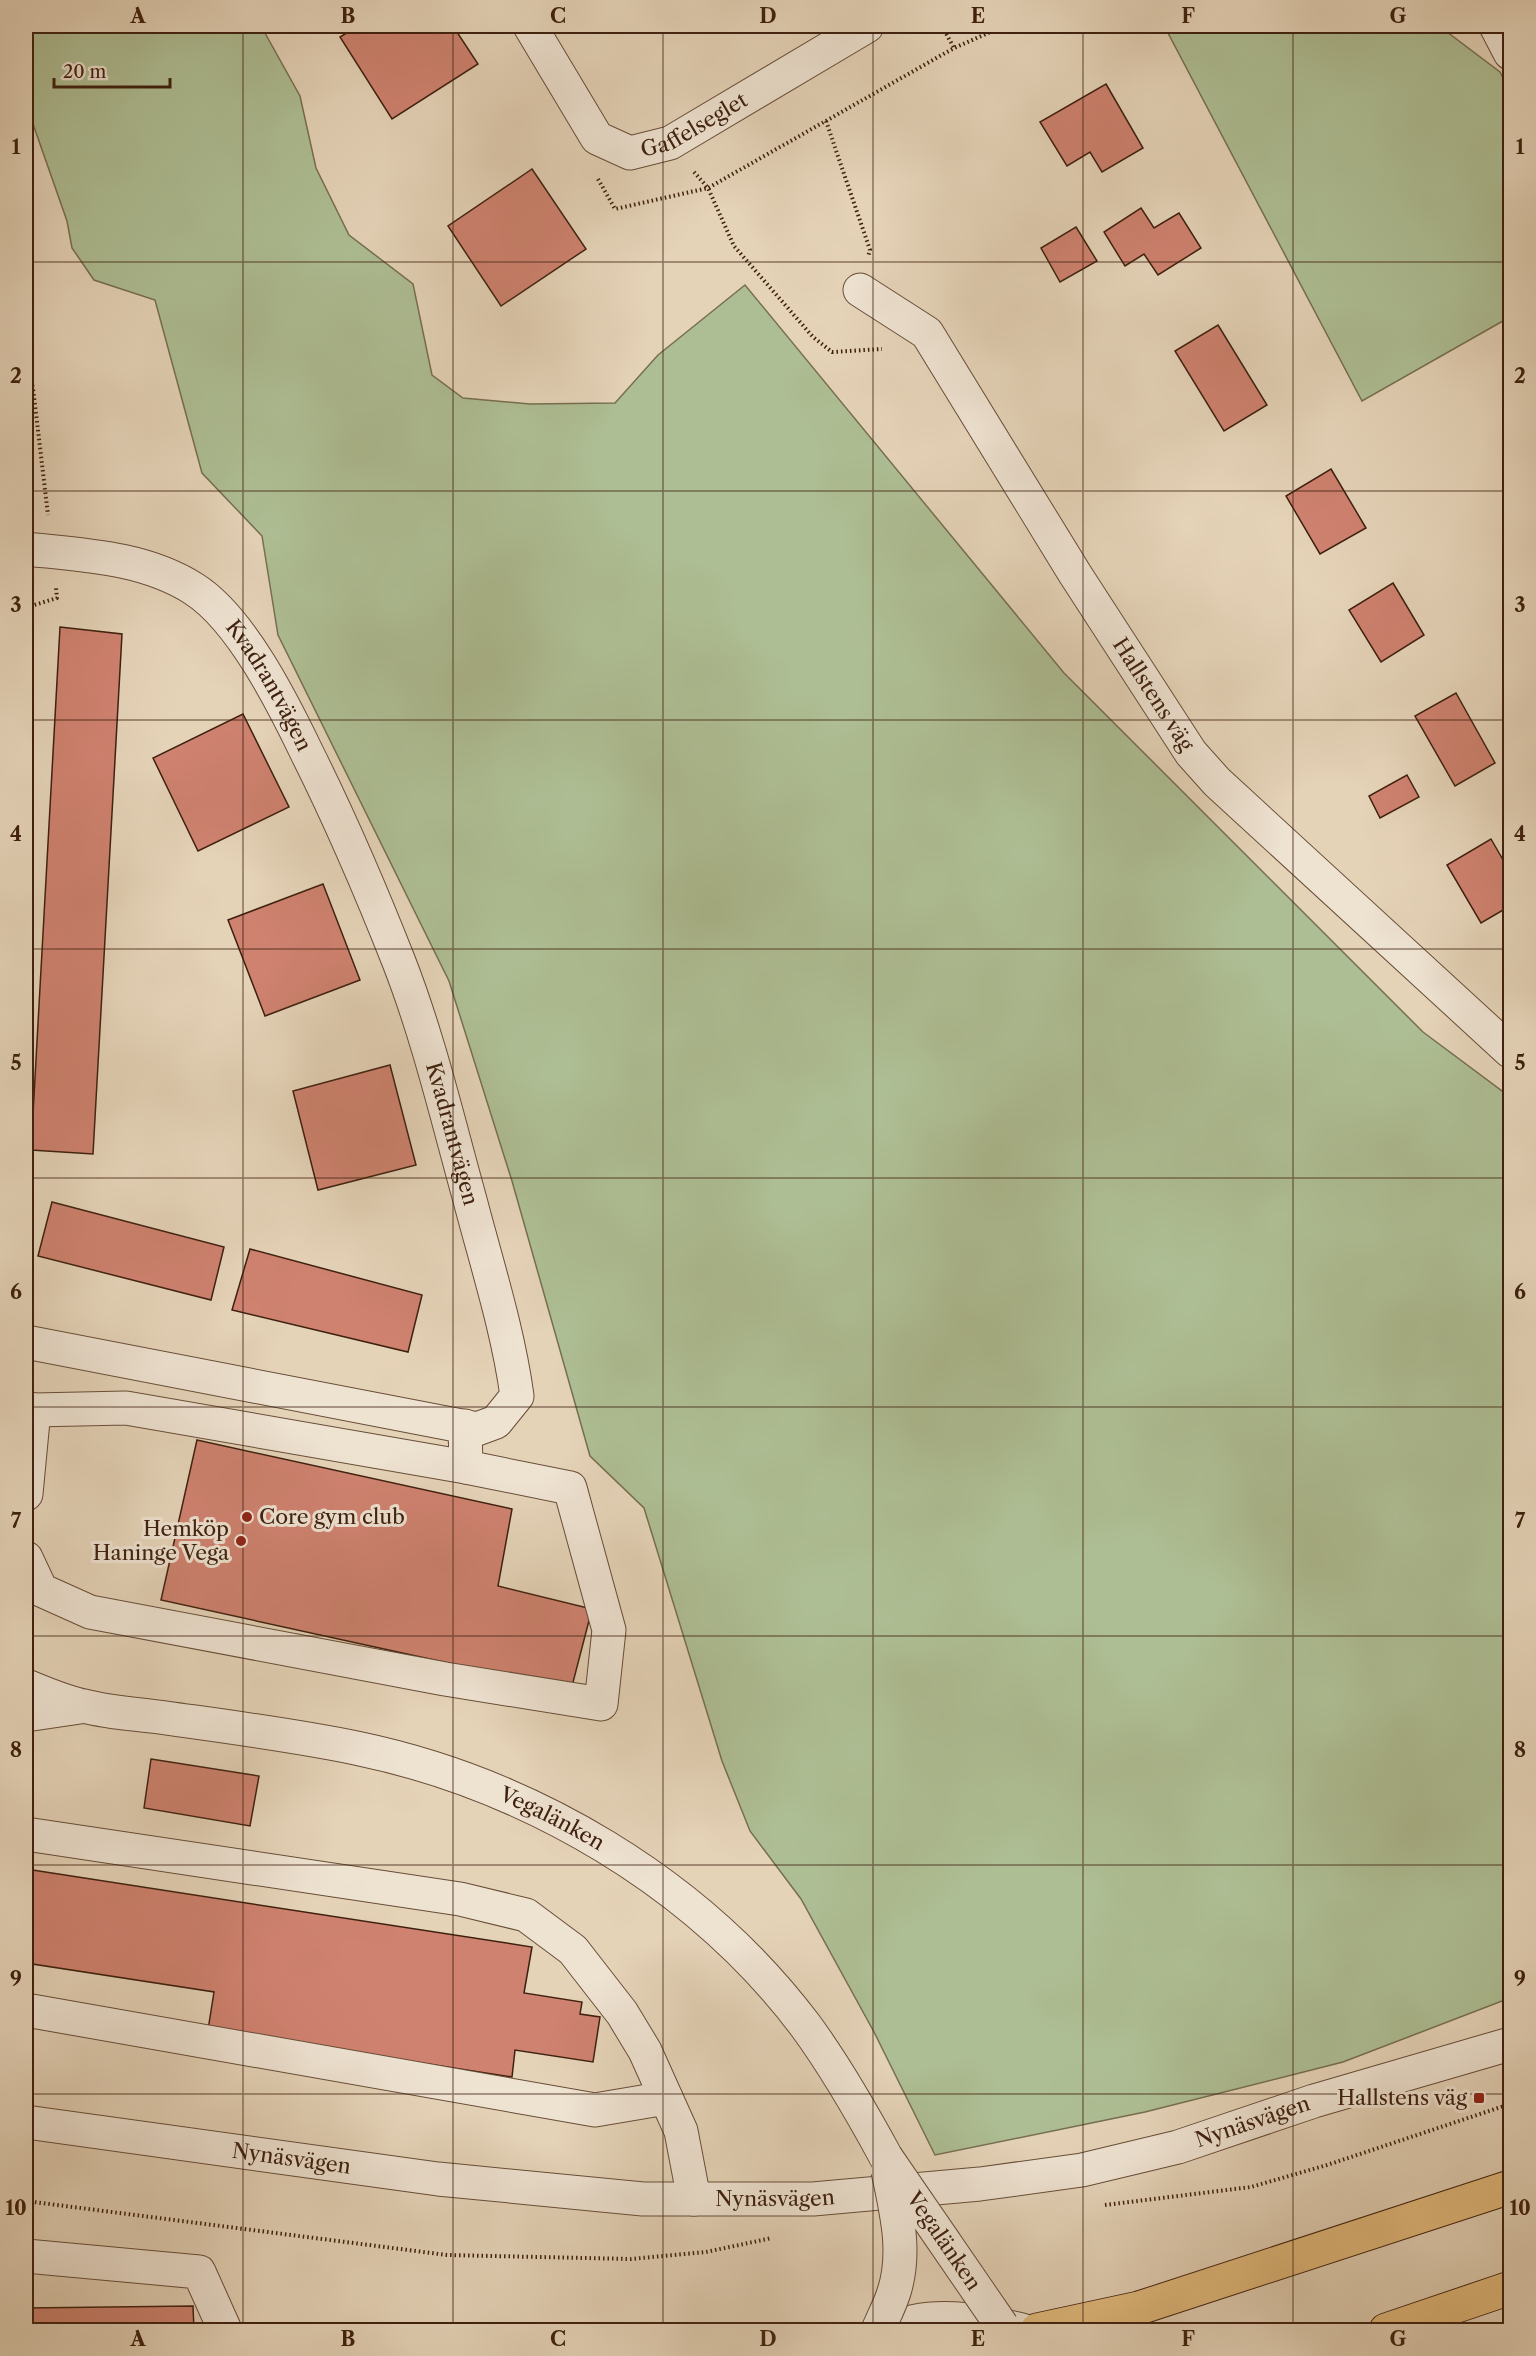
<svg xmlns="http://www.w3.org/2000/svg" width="1536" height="2356" font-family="'Libre Caslon Text',serif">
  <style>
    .green { fill: #aebe94; stroke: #766f51; stroke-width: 1.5 }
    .building { fill: #cf8270; stroke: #3e200e; stroke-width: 1.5 }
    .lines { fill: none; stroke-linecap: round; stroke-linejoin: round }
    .minor-casing { stroke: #684d38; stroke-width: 35 }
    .highway-casing { stroke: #3e200e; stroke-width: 35 }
    .path { stroke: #3e200e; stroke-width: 4; stroke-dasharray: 1.5 3; stroke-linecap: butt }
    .minor { stroke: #eee2d1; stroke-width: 33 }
    .highway { stroke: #e2ba7c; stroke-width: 33 }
    .minor-bridge-casing { stroke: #684d38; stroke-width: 35; stroke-linecap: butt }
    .minor-bridge { stroke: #eee2d1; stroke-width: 33 }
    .grid { fill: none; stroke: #3e200e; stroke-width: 1.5; stroke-opacity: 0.55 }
    .poi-dot { fill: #8f2418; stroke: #eee2d1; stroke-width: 2 }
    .labels { text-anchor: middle; stroke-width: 6; stroke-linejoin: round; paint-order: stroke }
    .street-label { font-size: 21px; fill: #3e200e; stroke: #eee2d1 }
    .poi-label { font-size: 21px; fill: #3e200e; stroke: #eee2d1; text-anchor: end }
    .neatline { fill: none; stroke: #3e200e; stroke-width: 2 }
    .grid-label { font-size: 20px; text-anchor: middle; font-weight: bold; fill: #3e200e }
  </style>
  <rect width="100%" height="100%" fill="#e5d3b8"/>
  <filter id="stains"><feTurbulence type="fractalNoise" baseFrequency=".00333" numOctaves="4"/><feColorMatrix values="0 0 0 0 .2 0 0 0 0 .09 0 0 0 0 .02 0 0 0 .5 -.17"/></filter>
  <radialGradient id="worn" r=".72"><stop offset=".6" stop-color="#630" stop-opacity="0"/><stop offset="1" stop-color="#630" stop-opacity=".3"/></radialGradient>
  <!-- green -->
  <g class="green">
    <path d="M26,26H261L300,96L316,168L349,235L413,284L432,375L463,398L530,404L615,403L658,355L745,285L1064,673L1423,1032L1510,1097V1998L1343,2062L1145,2112L935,2155L874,2032L801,1899L750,1831L722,1761L644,1508L590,1456L512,1181L449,981L278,635L262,536L202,473L155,300L94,280L72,248L67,221L26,104Z"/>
    <path d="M1180,26H1439L1500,72L1510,92V317L1362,401L1168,33Z"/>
  </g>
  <!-- building -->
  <g class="building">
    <path d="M358,26H453L478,64L392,119L340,37Z"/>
    <path d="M1106,84L1143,148L1102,172L1090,152L1067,166L1040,122Z"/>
    <path d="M532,169L586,249L501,306L448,226Z"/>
    <path d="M1141,208L1154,228L1179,213L1201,248L1158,275L1144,254L1125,266L1104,232Z"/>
    <path d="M1076,227L1097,261L1060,282L1041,248Z"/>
    <path d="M1218,325L1267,405L1224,431L1175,351Z"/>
    <path d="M1331,469L1366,528L1320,554L1286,496Z"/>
    <path d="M1393,583L1424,635L1381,662L1349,610Z"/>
    <path d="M60,627L122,634L93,1154L31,1150Z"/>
    <path d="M1456,693L1495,763L1455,786L1415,716Z"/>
    <path d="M243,714L289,807L198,851L153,758Z"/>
    <path d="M1407,775L1419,797L1380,818L1369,796Z"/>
    <path d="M1491,839L1510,872V906L1481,923L1447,865Z"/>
    <path d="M323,884L360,980L265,1016L228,920Z"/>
    <path d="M390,1065L416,1165L318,1190L293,1091Z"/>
    <path d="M52,1202L224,1247L211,1300L38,1256Z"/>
    <path d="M250,1249L422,1295L408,1352L232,1310Z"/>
    <path d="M197,1440L512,1509L498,1586L592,1609L571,1690L161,1600Z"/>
    <path d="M151,1759L259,1776L250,1826L144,1808Z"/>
    <path d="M26,1869L532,1947L524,1993L582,2002L580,2014L600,2017L593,2062L515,2050L512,2077L208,2030L214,1992L26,1963Z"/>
    <path d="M193,2306L194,2330H26V2308Z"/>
  </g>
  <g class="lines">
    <!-- minor casing -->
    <g class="minor-casing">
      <g id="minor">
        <path id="s1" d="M530,26L597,138L630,153L670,143L867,26"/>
        <path d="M1496,26L1510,53"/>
        <path id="s2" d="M860,290L927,333L1075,574L1191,753L1217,782L1510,1051"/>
        <path id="s3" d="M26,549C82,555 144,557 194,589C241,619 283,703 307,753C341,821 371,891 399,962C429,1039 448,1121 470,1200C487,1265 508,1330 517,1396L496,1422L477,1429L26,1342"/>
        <path d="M26,1408L34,1410L26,1494"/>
        <path d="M34,1410L126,1408L466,1467"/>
        <path d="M26,1558L41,1590L90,1612L445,1679L601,1704L609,1630L570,1488L466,1467L465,1426"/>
        <path id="s4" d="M26,1686C45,1693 64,1702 84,1706C110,1713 139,1714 166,1718C230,1727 293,1735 356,1748C529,1784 697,1882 805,2025C836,2067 861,2111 886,2157"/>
        <path d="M26,1715L80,1707"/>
        <path d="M26,1834L460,1899L526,1915L573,1950L622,2013L645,2051L681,2131L694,2199"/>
        <path d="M26,2010L595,2110L666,2098"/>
        <path id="s5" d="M26,2122L438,2179L643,2199H813L980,2184L1082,2170L1178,2147L1314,2101L1510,2044"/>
        <path d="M26,2256L199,2272L225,2330"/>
        <path d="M889,2330C930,2310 979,2320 1022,2330"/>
      </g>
    </g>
    <!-- highway casing -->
    <g class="highway-casing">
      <g id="highway">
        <path d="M1037,2330L1139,2308L1510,2187"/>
        <path d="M1386,2330L1510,2288"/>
      </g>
    </g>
    <!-- path -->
    <g class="path">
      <path d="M942,26L954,48"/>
      <path d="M826,121L870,250L868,257"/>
      <path d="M694,172L708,188L734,246L813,337L832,352L882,349"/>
      <path d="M598,179L615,209L708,188L954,48L1004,26"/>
      <path d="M26,359L33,388L48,515"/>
      <path d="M26,737L31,660V606L57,598L56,588"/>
      <path d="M26,2201L447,2255L631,2259L706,2252L772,2238"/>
      <path d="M1105,2205L1251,2187L1327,2165L1510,2104"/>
    </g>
    <!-- minor -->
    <use href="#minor" class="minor"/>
    <!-- highway -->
    <use href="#highway" class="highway"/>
    <!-- minor-bridge casing -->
    <g class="minor-bridge-casing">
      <g id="minor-bridge">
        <path id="s6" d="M886,2157L1002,2326"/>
        <path d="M878,2330C883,2318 890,2305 894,2292C907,2251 896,2211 888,2171"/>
      </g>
    </g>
    <!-- minor-bridge -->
    <use href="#minor-bridge" class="minor-bridge"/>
  </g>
  <!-- grid -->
  <path class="grid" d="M243,26V2330M453,26V2330M663,26V2330M873,26V2330M1083,26V2330M1293,26V2330M26,262H1510M26,491H1510M26,720H1510M26,949H1510M26,1178H1510M26,1407H1510M26,1636H1510M26,1865H1510M26,2094H1510"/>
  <!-- markers -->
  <g class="poi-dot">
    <circle cx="247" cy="1517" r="6"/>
    <circle cx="241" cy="1541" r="6"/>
    <rect x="1473" y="2092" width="12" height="12" rx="3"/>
  </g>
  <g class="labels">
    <!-- street labels -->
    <g class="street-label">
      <text dy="7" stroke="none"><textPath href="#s1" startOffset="237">Gaffelseglet</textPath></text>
      <text dy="7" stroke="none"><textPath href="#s3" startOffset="298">Kvadrantvägen</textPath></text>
      <text dy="7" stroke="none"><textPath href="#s2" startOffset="506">Hallstens väg</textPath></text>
      <text dy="7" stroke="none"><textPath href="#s3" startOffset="784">Kvadrantvägen</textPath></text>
      <text dy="7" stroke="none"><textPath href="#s4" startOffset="546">Vegalänken</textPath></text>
      <text dy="7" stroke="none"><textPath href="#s5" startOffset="1240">Nynäsvägen</textPath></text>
      <text dy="7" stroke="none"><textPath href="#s5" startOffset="268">Nynäsvägen</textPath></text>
      <text dy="7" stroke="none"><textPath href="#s5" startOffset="754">Nynäsvägen</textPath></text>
      <text dy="7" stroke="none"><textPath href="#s6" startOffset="102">Vegalänken</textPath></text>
    </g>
    <!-- poi labels -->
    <g class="poi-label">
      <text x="259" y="1524" text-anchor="start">Core gym club</text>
      <text x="229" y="1536">Hemköp<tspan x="229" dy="24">Haninge Vega</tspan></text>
      <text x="1467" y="2105">Hallstens väg</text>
    </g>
  </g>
  <!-- margin -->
  <rect width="1536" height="2356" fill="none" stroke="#e5d3b8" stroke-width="66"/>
  <!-- scale -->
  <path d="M54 78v9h116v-9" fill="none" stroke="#3e200e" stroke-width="3"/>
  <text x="63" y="78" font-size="18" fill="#3e200e" stroke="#eee2d1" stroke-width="4.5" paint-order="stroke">20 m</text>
  <rect x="33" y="33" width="1470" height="2290" class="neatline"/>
  <g class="grid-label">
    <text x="138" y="23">A</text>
    <text x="348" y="23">B</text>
    <text x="558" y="23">C</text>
    <text x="768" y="23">D</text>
    <text x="978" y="23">E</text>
    <text x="1188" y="23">F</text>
    <text x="1398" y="23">G</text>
    <text x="16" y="154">1</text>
    <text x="1520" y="154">1</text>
    <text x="16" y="383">2</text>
    <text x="1520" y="383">2</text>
    <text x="16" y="612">3</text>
    <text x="1520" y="612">3</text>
    <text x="16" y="841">4</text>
    <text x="1520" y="841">4</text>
    <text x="16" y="1070">5</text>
    <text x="1520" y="1070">5</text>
    <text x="16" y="1299">6</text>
    <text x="1520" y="1299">6</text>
    <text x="16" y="1528">7</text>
    <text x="1520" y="1528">7</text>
    <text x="16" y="1757">8</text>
    <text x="1520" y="1757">8</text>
    <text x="16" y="1986">9</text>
    <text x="1520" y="1986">9</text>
    <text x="16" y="2215">10</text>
    <text x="1520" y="2215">10</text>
    <text x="138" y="2346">A</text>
    <text x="348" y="2346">B</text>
    <text x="558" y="2346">C</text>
    <text x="768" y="2346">D</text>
    <text x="978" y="2346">E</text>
    <text x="1188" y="2346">F</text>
    <text x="1398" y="2346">G</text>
  </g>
  <rect width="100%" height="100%" filter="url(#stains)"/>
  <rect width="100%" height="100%" fill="url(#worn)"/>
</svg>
